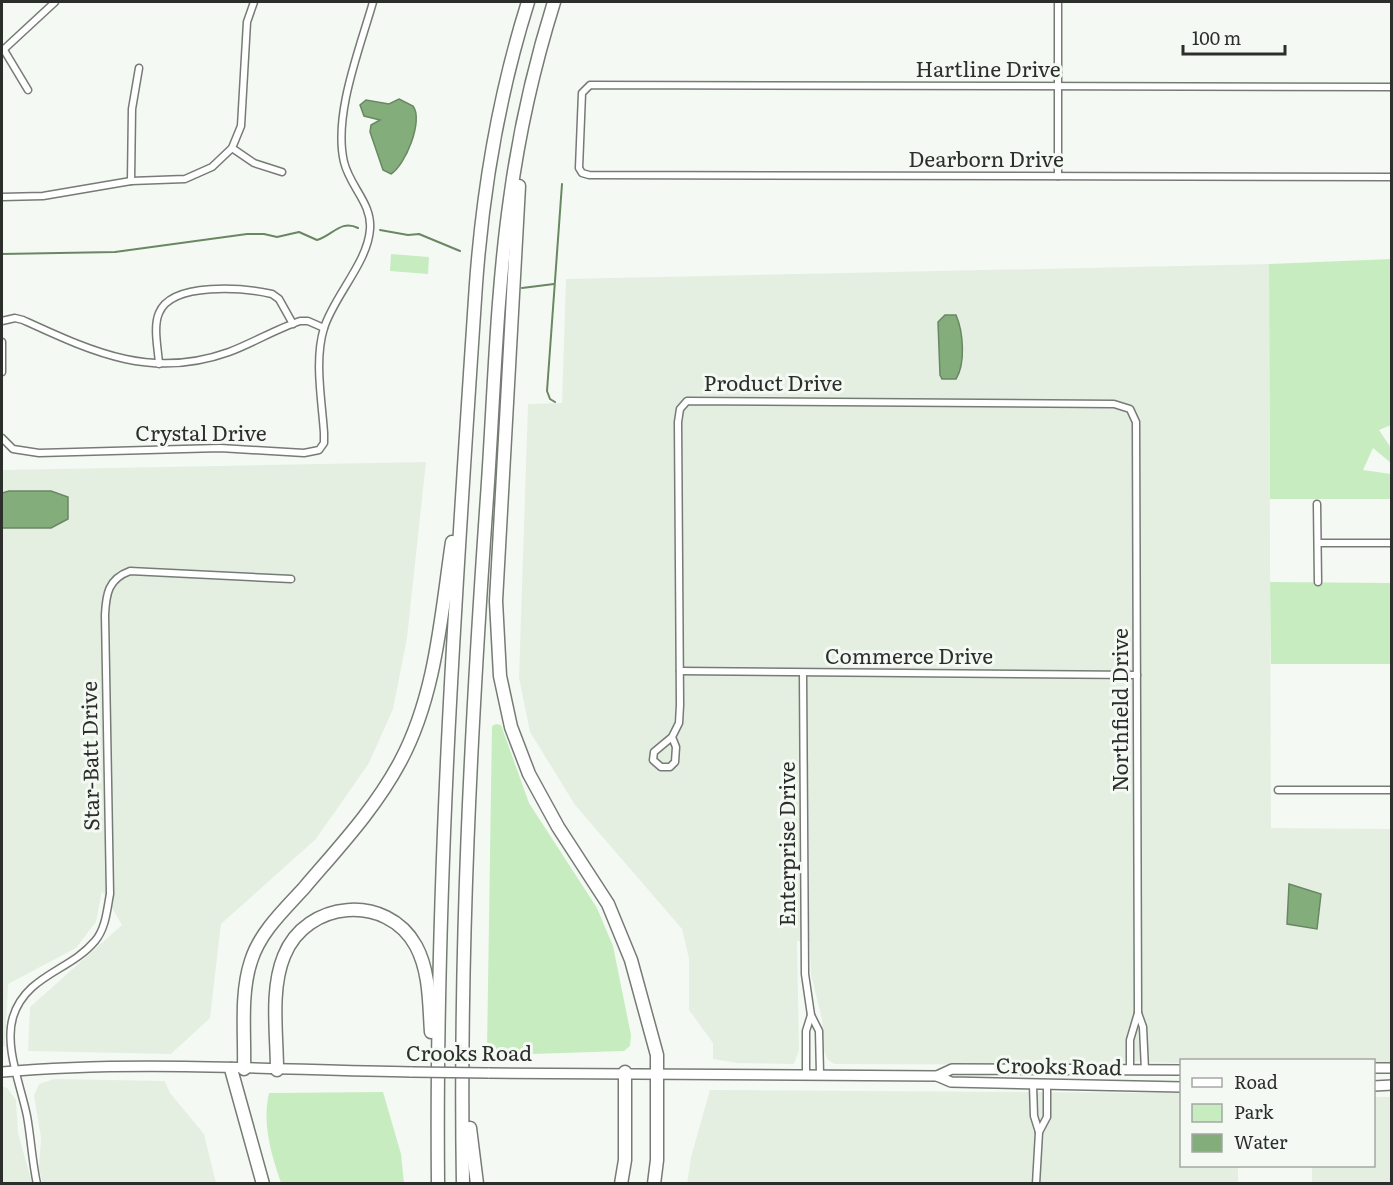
<svg xmlns="http://www.w3.org/2000/svg" width="1393" height="1185" font-family="Literata,serif">
  <style>
    .built { fill: #e4efe2 }
    .green { fill: #c7ecc0 }
    .water { fill: #84ad7c; stroke: #6a8764; stroke-width: 1.5 }
    .lines { fill: none; stroke-linecap: round; stroke-linejoin: round }
    .stream { stroke: #6a8764; stroke-width: 2 }
    .minor-casing { stroke: #767b75; stroke-width: 9 }
    .secondary-casing { stroke: #767b75; stroke-width: 12 }
    .motorway-casing { stroke: #767b75; stroke-width: 15 }
    .minor { stroke: #fff; stroke-width: 6 }
    .secondary { stroke: #fff; stroke-width: 9 }
    .motorway { stroke: #fff; stroke-width: 12 }
    .secondary-bridge-casing { stroke: #767b75; stroke-width: 12; stroke-linecap: butt }
    .secondary-bridge { stroke: #fff; stroke-width: 9 }
    .labels { text-anchor: middle; stroke-width: 6; stroke-linejoin: round; paint-order: stroke }
    .street-label { font-size: 21px; fill: #2c2e2c; stroke: #f4faf3 }
  </style>
  <rect width="100%" height="100%" fill="#f4faf3"/>
  <!-- built -->
  <g class="built">
    <path d="M1269,264L1271,828L1391,829V1063L1182,1060L1181,1063L1116,1061L1088,1065L834,1064L828,1060L824,1052L822,1019L811,975L810,942L797,941L799,1050L794,1064L737,1063L713,1059V1043L689,1010V959L682,929L575,805L530,732L519,678L528,404L562,403L566,279Z"/>
    <path d="M426,462L407,638L393,709L369,763L316,839L221,924L210,1018L171,1054L28,1051L30,1007L122,925L102,891L96,922L76,948L8,984L5,1046L2,1047V470Z"/>
    <path d="M54,1079L165,1081L170,1093L204,1134L216,1183H42L39,1168L41,1138L34,1096L39,1084Z"/>
    <path d="M2,1086L7,1088L16,1100L18,1133L32,1183H2Z"/>
    <path d="M710,1090L1181,1093L1182,1166H1238V1184H687L691,1157Z"/>
    <path d="M1374,1097H1391V1183H1312V1166H1374Z"/>
  </g>
  <!-- green -->
  <g class="green">
    <path d="M391,254L429,257L428,274L390,271Z"/>
    <path d="M1391,259V425L1379,430L1391,448V463L1373,448L1363,470L1391,474V499H1270L1269,264Z"/>
    <path d="M1270,582L1391,583V664H1271Z"/>
    <path d="M496,724L501,725L529,803L597,908L613,946L631,1035L630,1046L624,1051L503,1055L487,1049L492,726Z"/>
    <path d="M383,1092L401,1154L404,1183H281C271,1154 262,1124 269,1093Z"/>
  </g>
  <!-- water -->
  <g class="water">
    <path d="M399,99L413,106C424,120 405,166 391,174L383,170L370,132L371,125L380,120L364,116L360,105L366,100L389,104Z"/>
    <path d="M945,315H956C963,331 966,363 956,379H942L940,375L938,322Z"/>
    <path d="M9,491H51L68,497V519L51,528H2V493Z"/>
    <path d="M1289,884L1321,894L1317,929L1287,924Z"/>
  </g>
  <g class="lines">
    <!-- stream -->
    <g class="stream">
      <path d="M380,230L408,235L419,234L460,251"/>
      <path d="M2,254L115,252L247,234H264L277,237L299,232L317,240C332,236 341,219 358,228"/>
      <path d="M522,288L554,284"/>
      <path d="M555,402L550,399L547,391L562,184"/>
    </g>
    <!-- minor casing -->
    <g class="minor-casing">
      <g id="minor">
        <path d="M1058,2V176"/>
        <path d="M4,50L28,90"/>
        <path d="M2,51L55,2"/>
        <path d="M1392,87L590,85L582,93L579,168L582,173L589,175L1392,177"/>
        <path d="M232,148L254,163L282,172"/>
        <path d="M131,181L132,109L139,68"/>
        <path d="M2,197L43,196L131,181L185,179L212,167L232,148L241,126L247,22L254,2"/>
        <path d="M2,321L15,318L23,320C93,352 151,380 229,352C253,343 276,329 300,321H308L324,328"/>
        <path d="M2,342V372"/>
        <path d="M159,364C158,348 153,327 159,313C172,281 245,288 272,294L279,299L293,324"/>
        <path d="M2,438L13,449L39,453L220,448L304,453L319,450L324,443V433C322,401 314,360 324,328C334,296 368,262 370,229C372,203 350,187 344,162C333,115 360,48 373,2"/>
        <path d="M1317,504L1318,582"/>
        <path d="M1318,543H1392"/>
        <path d="M680,671L1137,675"/>
        <path d="M803,673L805,974L811,1015L819,1031L820,1074"/>
        <path d="M672,737L676,747L675,762L670,767H661L653,760L654,752L672,737L679,723L680,705L678,422L680,409L687,401L1114,404L1130,409L1136,422L1138,1013L1143,1027L1145,1070"/>
        <path d="M1278,790H1392"/>
        <path d="M1130,1070V1040L1138,1013"/>
        <path d="M806,1074V1031L811,1015"/>
        <path d="M1033,1085L1034,1116L1039,1132"/>
        <path d="M37,1184C32,1161 31,1138 27,1116C21,1086 4,1047 13,1017C26,975 70,971 95,941C106,928 107,909 110,894L105,615C106,594 108,579 130,571L291,579"/>
        <path d="M1036,1184L1039,1132L1047,1117V1085"/>
      </g>
    </g>
    <!-- secondary casing -->
    <g class="secondary-casing">
      <g id="secondary">
        <path d="M1374,1068H1392"/>
        <path d="M2,1072C137,1060 276,1070 412,1072"/>
        <path d="M488,1073L937,1076L951,1082L1182,1087"/>
        <path d="M937,1076L952,1069L1182,1070"/>
        <path d="M1374,1086L1392,1085"/>
      </g>
    </g>
    <!-- motorway casing -->
    <g class="motorway-casing">
      <g id="motorway">
        <path d="M519,186L496,601L500,676L511,727L529,774L558,827L608,904L631,960L657,1055V1160L654,1184"/>
        <path d="M231,1069L263,1184"/>
        <path d="M244,1069C245,1034 240,994 251,961C260,932 284,910 304,888C338,848 375,809 400,762C436,695 441,616 452,542"/>
        <path d="M277,1070C277,1034 270,990 284,956C306,900 387,893 416,946C430,972 429,1004 431,1032"/>
        <path d="M470,1128L477,1184"/>
        <path d="M438,1184C435,883 456,584 476,284C483,188 499,94 528,2"/>
        <path d="M463,1184C459,954 471,726 487,497C494,398 496,298 510,199C519,132 534,66 554,2"/>
        <path d="M621,1184L625,1160V1072"/>
      </g>
    </g>
    <!-- minor -->
    <use href="#minor" class="minor"/>
    <!-- secondary -->
    <use href="#secondary" class="secondary"/>
    <!-- motorway -->
    <use href="#motorway" class="motorway"/>
    <!-- secondary-bridge casing -->
    <g class="secondary-bridge-casing">
      <path id="secondary-bridge" d="M412,1072L488,1073"/>
    </g>
    <!-- secondary-bridge -->
    <use href="#secondary-bridge" class="secondary-bridge"/>
  </g>
  <g class="labels">
    <!-- street labels -->
    <g class="street-label">
      <text x="988" y="77">Hartline Drive</text>
      <text x="986" y="167">Dearborn Drive</text>
      <text x="773" y="391">Product Drive</text>
      <text x="201" y="441">Crystal Drive</text>
      <text x="909" y="664">Commerce Drive</text>
      <text transform="translate(1121 710) rotate(-90)" y="7">Northfield Drive</text>
      <text transform="translate(91 756) rotate(-91)" y="7">Star-Batt Drive</text>
      <text transform="translate(788 844) rotate(-90)" y="7">Enterprise Drive</text>
      <text x="469" y="1061">Crooks Road</text>
      <text transform="translate(1059 1067) rotate(1)" y="7">Crooks Road</text>
    </g>
  </g>
  <!-- border -->
  <rect width="1393" height="1185" fill="none" stroke="#2c2e2c" stroke-width="6"/>
  <!-- legend -->
  <rect x="1180" y="1059" width="195" height="108" fill="#f4faf3" stroke="#a4a8a3" stroke-width="1.5"/>
  <rect x="1192" y="1078" width="30" height="9" fill="#ffffff" stroke="#a4a8a3" stroke-width="1.5"/>
  <text x="1234" y="1089" font-size="18" fill="#2c2e2c">Road</text>
  <rect x="1192" y="1104" width="30" height="18" fill="#c7ecc0" stroke="#a4a8a3" stroke-width="1.5"/>
  <text x="1234" y="1119" font-size="18" fill="#2c2e2c">Park</text>
  <rect x="1192" y="1134" width="30" height="18" fill="#84ad7c" stroke="#a4a8a3" stroke-width="1.5"/>
  <text x="1234" y="1149" font-size="18" fill="#2c2e2c">Water</text>
  <!-- scale -->
  <path d="M1183 45v9h102v-9" fill="none" stroke="#2c2e2c" stroke-width="3"/>
  <text x="1192" y="45" font-size="18" fill="#2c2e2c" stroke="#f4faf3" stroke-width="4.5" paint-order="stroke">100 m</text>
</svg>
